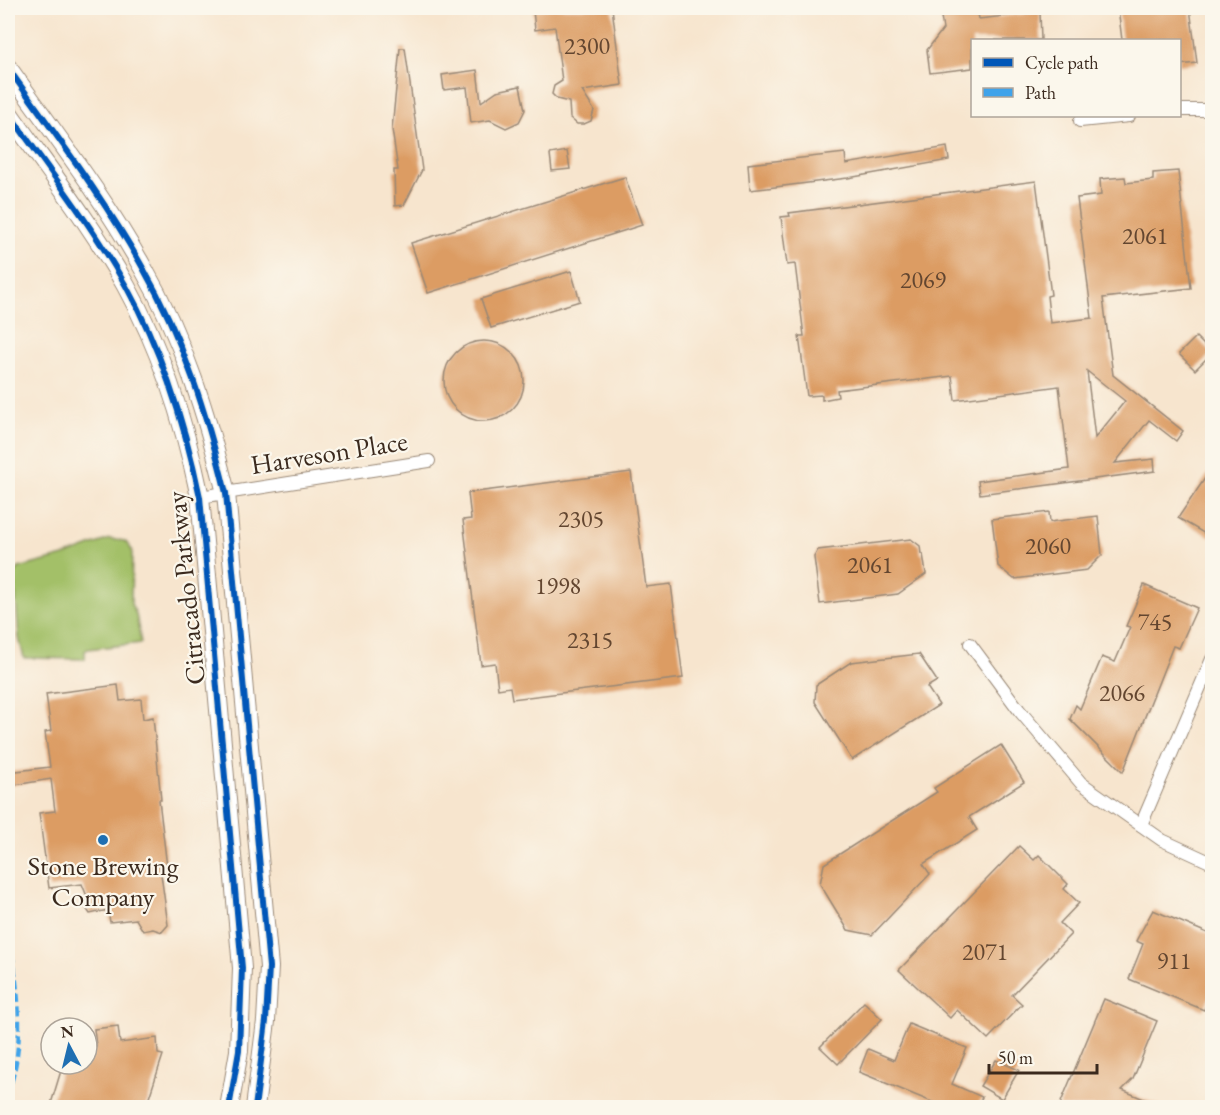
<svg xmlns="http://www.w3.org/2000/svg" width="1220" height="1115" font-family="'EB Garamond',serif">
  <style>
    .green { fill: #a3c068; stroke: #6f7543; stroke-width: 1.5 }
    .building { fill: #dc9c64; fill-rule: evenodd }
    .lines { fill: none; stroke-linecap: round; stroke-linejoin: round }
    .minor-casing { stroke: #998876; stroke-width: 14 }
    .secondary-casing { stroke: #998876; stroke-width: 20 }
    .minor { stroke: #fff; stroke-width: 12 }
    .secondary { stroke: #fff; stroke-width: 18 }
    .quiet { stroke: #3fa3ea; stroke-width: 4.5; stroke-dasharray: 9 4.5; stroke-linecap: butt }
    .cycleway-casing { stroke: #fbf7ec; stroke-width: 10 }
    .cycleway { stroke: #0057b8; stroke-width: 6 }
    .poi-dot { fill: #1f6fb2; stroke: #fbf7ec; stroke-width: 2 }
    .labels { text-anchor: middle; stroke-width: 4.5; stroke-linejoin: round; paint-order: stroke }
    .number-label { font-size: 24px; fill: #634630 }
    .street-label { font-size: 27px; fill: #3b2a1e; stroke: #fbf7ec }
    .poi-label { font-size: 27px; fill: #3b2a1e; stroke: #fbf7ec }
  </style>
  <rect width="100%" height="100%" fill="#fbf7ec"/>
  <filter id="ink" filterUnits="userSpaceOnUse"><feTurbulence type="fractalNoise" baseFrequency=".0167" numOctaves="2"/><feDisplacementMap in="SourceGraphic" scale="12" xChannelSelector="R" yChannelSelector="G"/><feConvolveMatrix kernelMatrix="1 2 1 2 8 2 1 2 1" color-interpolation-filters="sRGB"/></filter>
  <filter id="wash" filterUnits="userSpaceOnUse"><feTurbulence type="fractalNoise" baseFrequency=".008" numOctaves="4" result="noise"/><feDisplacementMap in="SourceGraphic" scale="24" xChannelSelector="R" yChannelSelector="G"/><feGaussianBlur stdDeviation="1.35" result="paint"/><feColorMatrix in="noise" values="0 0 0 0 0 0 0 0 0 0 0 0 0 0 0 0 0 1.4 0 .05"/><feComposite in="paint" operator="in"/></filter>
  <g filter="url(#wash)">
    <rect width="100%" height="100%" fill="#f7e5ce"/>
    <!-- green -->
    <path class="green" d="M109,539L125,541L132,550L131,604L136,614L141,643L88,649L85,651V659L24,658L19,638L14,574L19,568L64,556Z"/>
    <g id="blocks">
      <!-- building -->
      <g class="building">
        <path d="M557,8H612L622,85L582,91L594,110L591,121L584,124H577L570,118L569,102L557,99L552,94L554,86L562,81L555,27L535,30L533,10Z"/>
        <path d="M1118,8H1190L1197,63L1179,65V40H1122Z"/>
        <path d="M951,9L977,8L979,19L1040,12L1041,40H972V68L930,73L927,50L943,29L940,10Z"/>
        <path d="M400,48H405L422,170L404,205L395,206L394,170H398L392,129Z"/>
        <path d="M477,70L481,102L497,91L520,86L525,110L519,122L506,128L490,120L471,123L467,87L444,90L442,75Z"/>
        <path d="M947,147L949,160L848,178L750,190L748,164L845,153L846,164Z"/>
        <path d="M567,151L570,169L552,171L550,154Z"/>
        <path d="M1178,171L1191,288L1103,298L1113,375L1183,431L1176,441L1149,420L1115,463L1154,459L1155,471L980,494L978,481L1069,469L1059,386L955,400L952,376L837,390L838,397L822,400V395L807,396L799,336H804L795,264L787,265L781,217L790,216L789,213L1036,181L1051,295L1047,296L1050,323L1092,318L1077,198L1101,195L1100,179L1125,177L1126,183L1153,180V173ZM1087,371L1125,401L1095,438Z"/>
        <path d="M625,177L642,225L428,293L411,243Z"/>
        <path d="M571,271L580,301L491,328L481,299Z"/>
        <path d="M1196,337L1212,353L1195,370L1179,354Z"/>
        <circle cx="484" cy="381" r="40"/>
        <path d="M1212,468V538L1178,518Z"/>
        <path d="M631,472L646,587L671,584L683,678L512,699L510,687L498,689L495,663L481,665L463,520L471,519L468,493Z"/>
        <path d="M1049,512L1050,522L1098,516L1102,555L1087,570L1014,579L998,566L992,519Z"/>
        <path d="M911,539L920,546L921,554H923L926,574L898,594L820,604L814,557L818,550Z"/>
        <path d="M1144,585L1197,608L1179,648L1173,646L1123,772L1070,719L1076,705L1080,709L1102,657L1115,662L1130,627L1126,626Z"/>
        <path d="M919,654L937,681L927,687L939,705L852,760L815,702L816,685L851,662Z"/>
        <path d="M118,685L120,701L141,699L143,719L153,717L161,800H159L167,867H160L168,925L162,932L153,929L143,931L136,919L110,922L108,910L90,914L86,908L88,899L82,884L49,888L39,813L55,811L51,779L8,786V772L50,767L45,732L51,731L46,694Z"/>
        <path d="M1001,745L1024,782L969,817L977,830L923,864L930,874L872,935L848,930L820,884L824,864L937,792L934,788Z"/>
        <path d="M1019,846L1034,860L1039,855L1068,884L1064,889L1079,903L1060,923L1071,934L1012,995L1022,1004L988,1039L957,1010L950,1018L899,970Z"/>
        <path d="M1153,910L1212,935V991L1204,1010L1129,979L1143,944L1136,941Z"/>
        <path d="M1104,999L1157,1021L1133,1079L1122,1090L1163,1107H1059Z"/>
        <path d="M864,1002L882,1019L838,1064L820,1047Z"/>
        <path d="M909,1024L967,1048L952,1084L982,1097L977,1107H944L859,1072L868,1049L894,1060Z"/>
        <path d="M118,1026L120,1043L157,1038L158,1054L163,1055L146,1107H50L63,1064H87V1047L96,1046L94,1029Z"/>
        <path d="M996,1060L1019,1070L1002,1099L980,1086Z"/>
      </g>
    </g>
  </g>
  <g filter="url(#ink)">
    <use href="#blocks" fill-opacity="0" stroke="#998876" stroke-width="1.5"/>
    <g class="lines">
      <!-- minor casing -->
      <g class="minor-casing">
        <g id="minor">
          <path d="M1180,110H1212"/>
          <path d="M1080,121L1129,116"/>
          <path d="M200,497L429,461"/>
          <path d="M970,644L1019,710L1081,783L1162,840L1212,863"/>
          <path d="M1141,825L1212,659"/>
        </g>
      </g>
      <!-- secondary casing -->
      <g class="secondary-casing">
        <g id="secondary">
          <path d="M8,68C54,133 104,198 143,268C183,338 207,415 226,493L269,967L266,1021L255,1108"/>
          <path d="M8,112C48,169 92,225 126,286C162,351 185,425 200,497L242,968L239,1051L229,1108"/>
        </g>
      </g>
      <!-- minor -->
      <use href="#minor" class="minor"/>
      <!-- secondary -->
      <use href="#secondary" class="secondary"/>
      <!-- quiet -->
      <path class="quiet" d="M8,926C16,982 28,1037 8,1092"/>
      <!-- cycleway casing -->
      <g class="cycleway-casing">
        <g id="cycleway">
          <path d="M8,68C54,133 104,198 143,268C183,338 207,415 226,493L269,967L266,1021L255,1108"/>
          <path d="M8,112C48,169 92,225 126,286C162,351 185,425 200,497L242,968L239,1051L229,1108"/>
        </g>
      </g>
      <!-- cycleway -->
      <use href="#cycleway" class="cycleway"/>
    </g>
  </g>
  <!-- markers -->
  <circle class="poi-dot" cx="103" cy="840" r="6"/>
  <g class="labels">
    <!-- number labels -->
    <g class="number-label">
      <text x="587" y="54">2300</text>
      <text x="1145" y="244">2061</text>
      <text x="923" y="288">2069</text>
      <text x="581" y="527">2305</text>
      <text x="1048" y="554">2060</text>
      <text x="870" y="573">2061</text>
      <text x="558" y="594">1998</text>
      <text x="1155" y="630">745</text>
      <text x="590" y="648">2315</text>
      <text x="1122" y="701">2066</text>
      <text x="985" y="960">2071</text>
      <text x="1174" y="969">911</text>
    </g>
    <!-- street labels -->
    <g class="street-label">
      <text transform="translate(329 453) rotate(-9)" y="9">Harveson Place</text>
      <text transform="translate(186 588) rotate(-96)" y="9">Citracado Parkway</text>
    </g>
    <!-- poi labels -->
    <g class="poi-label">
      <text x="103" y="875">Stone Brewing<tspan x="103" dy="31">Company</tspan></text>
    </g>
  </g>
  <!-- margin -->
  <rect width="1220" height="1115" fill="none" stroke="#fbf7ec" stroke-width="30"/>
  <!-- legend -->
  <rect x="971" y="39" width="210" height="78" fill="#fbf7ec" stroke="#aea59a" stroke-width="1.5"/>
  <rect x="983" y="58" width="30" height="9" fill="#0057b8" stroke="#aea59a" stroke-width="1.5"/>
  <text x="1025" y="69" font-size="18" fill="#3b2a1e">Cycle path</text>
  <rect x="983" y="88" width="30" height="9" fill="#3fa3ea" stroke="#aea59a" stroke-width="1.5"/>
  <text x="1025" y="99" font-size="18" fill="#3b2a1e">Path</text>
  <!-- north arrow -->
  <g transform="translate(69 1046) rotate(353)"><circle r="28" fill="#fbf7ec" stroke="#aea59a" stroke-width="1.5"/>
  <path d="M0-4.5L10 22L0 15L-10 22Z" fill="#1f6fb2"/>
  <text y="-9" font-size="16" font-weight="bold" text-anchor="middle" fill="#3b2a1e">N</text>
  </g>
  <!-- scale -->
  <path d="M989 1064v9h108v-9" fill="none" stroke="#3b2a1e" stroke-width="3"/>
  <text x="998" y="1064" font-size="18" fill="#3b2a1e" stroke="#fbf7ec" stroke-width="4.5" paint-order="stroke">50 m</text>
</svg>
